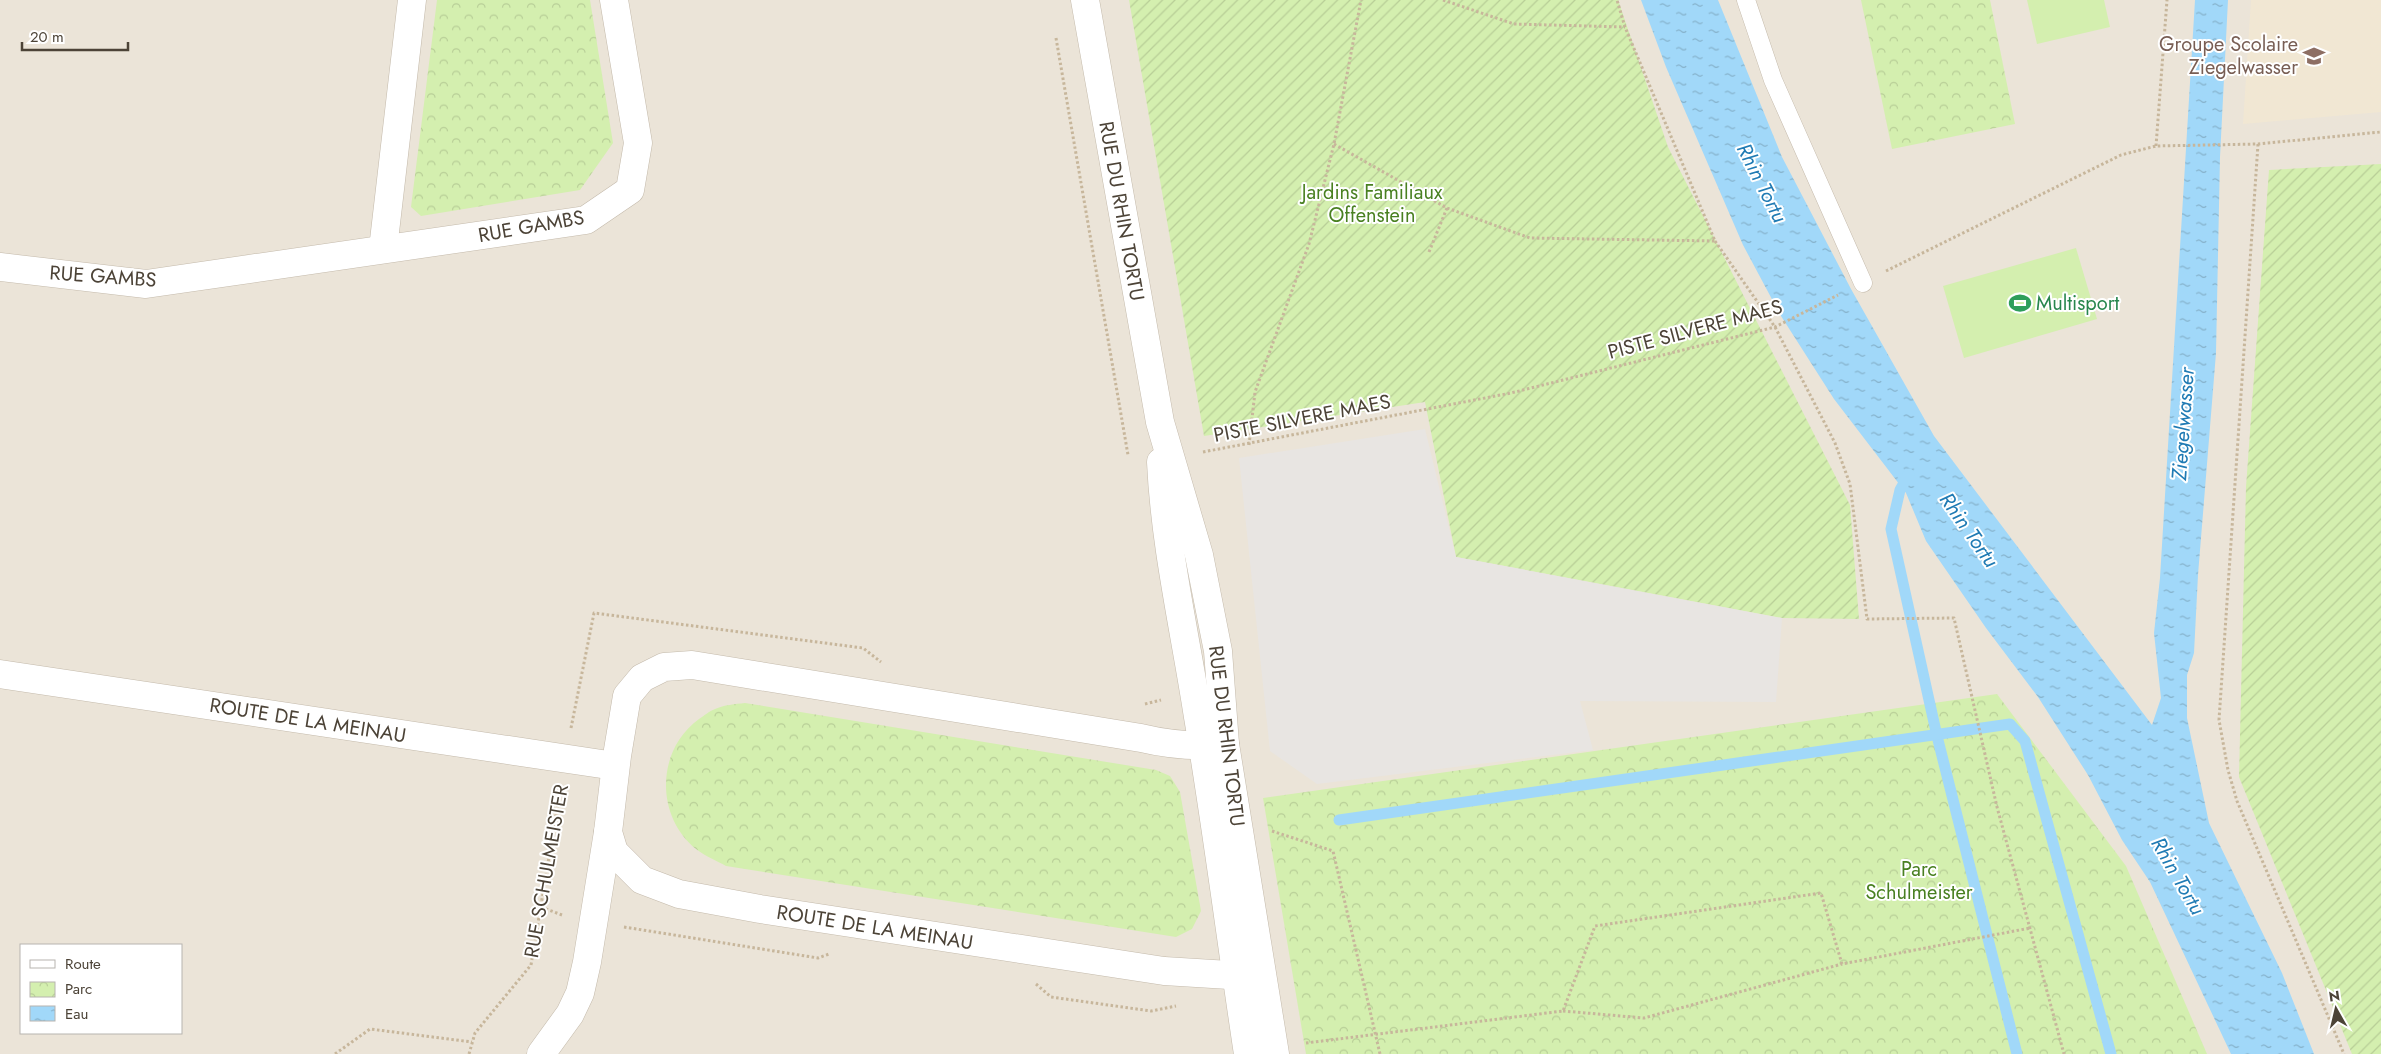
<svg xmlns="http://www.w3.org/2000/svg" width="2381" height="1054" font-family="Jost,sans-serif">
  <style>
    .residential { fill: #ebe4d8; fill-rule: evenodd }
    .education { fill: #f1e7d3 }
    .grass { fill: #d4efaf }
    .park { fill: url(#park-crowns) }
    .garden { fill: url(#garden-furrows) }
    .parking { fill: #e8e5e2 }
    .water { fill: url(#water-ripples) }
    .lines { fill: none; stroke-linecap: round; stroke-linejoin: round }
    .stream { stroke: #a1d8f9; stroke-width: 11 }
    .service-casing { stroke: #c4baab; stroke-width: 19 }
    .minor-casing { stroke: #c4baab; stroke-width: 29 }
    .tertiary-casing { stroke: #c4baab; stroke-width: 29 }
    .path { stroke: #c7b69b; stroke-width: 3; stroke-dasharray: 2.5 2.5; stroke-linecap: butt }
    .service { stroke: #fff; stroke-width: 18 }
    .minor { stroke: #fff; stroke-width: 28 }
    .tertiary { stroke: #fff; stroke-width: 28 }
    .labels { text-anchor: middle; stroke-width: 4; stroke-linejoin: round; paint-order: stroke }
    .education-label { font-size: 20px; fill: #785e54; stroke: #fff; text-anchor: end }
    .park-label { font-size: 20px; fill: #498021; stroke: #fff }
    .street-label { font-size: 20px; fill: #4c4337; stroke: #fff }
    .leisure-label { font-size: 20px; fill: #27864d; stroke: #fff; text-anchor: start }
    .water-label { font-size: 21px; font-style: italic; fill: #207bb4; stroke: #fff }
  </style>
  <defs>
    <pattern id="park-crowns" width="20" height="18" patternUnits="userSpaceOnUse" patternTransform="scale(1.25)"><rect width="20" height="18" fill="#d4efaf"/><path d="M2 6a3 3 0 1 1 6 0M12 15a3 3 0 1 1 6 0" fill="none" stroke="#b8ce97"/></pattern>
    <pattern id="garden-furrows" width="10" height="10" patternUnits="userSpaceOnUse" patternTransform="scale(1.25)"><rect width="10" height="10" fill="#d4efaf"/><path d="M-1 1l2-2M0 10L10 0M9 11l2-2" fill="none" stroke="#b8ce97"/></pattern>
    <pattern id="water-ripples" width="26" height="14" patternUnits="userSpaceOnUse" patternTransform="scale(1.25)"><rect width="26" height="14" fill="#a1d8f9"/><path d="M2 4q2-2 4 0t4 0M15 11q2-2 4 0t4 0" fill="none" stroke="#85b1ca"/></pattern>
  </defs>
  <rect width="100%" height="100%" fill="#f7f2ea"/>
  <!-- residential -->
  <path class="residential" d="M0,0H2381V1054H0ZM21,945H181V1033H21Z"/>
  <!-- education -->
  <path class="education" d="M2251,0H2381V112L2243,124Z"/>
  <!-- grass -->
  <g class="grass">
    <path d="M2027,0H2104L2110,27L2037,44Z"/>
    <path d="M2076,248L2097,319L1964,358L1943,286Z"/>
  </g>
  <!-- park -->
  <g class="park">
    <path d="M437,0H590L613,143L580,190L421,216L411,207Z"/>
    <path d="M1861,0H1990L2015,124L1892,149Z"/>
    <path d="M1997,694L2126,866L2207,1054H1306L1263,798Z"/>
    <path d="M745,703L1156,770L1170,776L1180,792L1201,911L1192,929L1176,937L726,866C717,861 705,856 696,849C655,816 656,750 699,719C704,716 709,711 715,709C724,705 735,704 745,703Z"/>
  </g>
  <!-- garden -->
  <g class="garden">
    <path d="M1129,0H1618L1668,147L1850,505L1859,619L1782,618L1456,557L1425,402L1204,436Z"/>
    <path d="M2381,164V1054H2352L2239,777L2246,487L2269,170Z"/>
  </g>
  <!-- parking -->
  <path class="parking" d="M1425,429L1456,557L1782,618L1776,702L1580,701L1593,750L1317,784L1270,751L1239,458Z"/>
  <!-- water -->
  <path class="water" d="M1641,0H1718L1782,157L1851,289L1934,436L2152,725L2161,698L2154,633L2160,578L2195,0H2228L2220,157L2216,353L2198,575L2194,653L2187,675V718L2209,823L2282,973L2314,1054H2231L2150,882L2122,840L2088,775L2038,697L1986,628L1926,541L1906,493L1834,399L1781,316L1743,245L1666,67Z"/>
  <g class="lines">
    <!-- stream -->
    <g class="stream">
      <path d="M1909,474L1900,490L1891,529L1937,736L2017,1054"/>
      <path d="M1339,820L2010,724L2025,741L2111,1054"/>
    </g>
    <!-- service casing -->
    <g class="service-casing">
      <path id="service" d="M1746,0L1773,80L1863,283"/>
    </g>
    <!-- minor casing -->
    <g class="minor-casing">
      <g id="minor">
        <path d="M383,249L412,0"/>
        <path d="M0,267L146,284L586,220L630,190L638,143L614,0"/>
        <path d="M541,1054L570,1014L580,993L587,962L608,832"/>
      </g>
    </g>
    <!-- tertiary casing -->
    <g class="tertiary-casing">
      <g id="tertiary">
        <path d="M1085,0L1160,422L1199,555L1218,651L1225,744L1275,1054"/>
        <path d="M1161,462C1165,548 1185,632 1198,717C1217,829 1231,942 1248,1054"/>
        <path d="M0,674L615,766"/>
        <path d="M1225,744C1196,747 1170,745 1141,738L692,665L664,667L642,678L627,696L617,756L608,832L614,852L642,880L679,894L760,909L1164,971L1262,977"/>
      </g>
    </g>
    <!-- path -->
    <g class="path">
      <path d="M1443,0L1514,24L1625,27"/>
      <path d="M1056,38L1128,455"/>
      <path d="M1334,144L1447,208L1530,238L1715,241L1625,27L1617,0"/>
      <path d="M2258,144L2219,720L2228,770L2237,801L2344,1054"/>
      <path d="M2156,146L2167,0"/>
      <path d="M1715,241L1775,327L1835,443L1850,484L1867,619L1954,618L1997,807L2064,1054"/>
      <path d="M1429,252L1447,208"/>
      <path d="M1886,271L2121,155L2156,146L2258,144L2381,132"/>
      <path d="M1249,445L1255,392L1309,244L1334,144L1361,0"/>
      <path d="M1203,452L1511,393L1775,327L1838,295"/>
      <path d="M1145,704L1161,700"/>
      <path d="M571,728L594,613L863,648L881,662"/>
      <path d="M1272,831L1333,851L1380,1054"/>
      <path d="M541,907L562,915"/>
      <path d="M624,927L818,958L829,954"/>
      <path d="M1036,984L1051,997L1151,1011L1176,1006"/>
      <path d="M1563,1011L1644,1018L1842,964"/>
      <path d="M1306,1043L1563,1011L1595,926L1821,893L1842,964L2030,928"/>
      <path d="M335,1054L370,1029L472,1042"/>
      <path d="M469,1054L475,1033L531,965L560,791"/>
    </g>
    <!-- service -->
    <use href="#service" class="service"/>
    <!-- minor -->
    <use href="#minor" class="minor"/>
    <!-- tertiary -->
    <use href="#tertiary" class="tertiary"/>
  </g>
  <!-- icons -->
  <defs>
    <g id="school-bare" transform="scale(1.725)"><path d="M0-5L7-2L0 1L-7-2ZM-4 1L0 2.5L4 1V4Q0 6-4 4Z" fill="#8d6e63" stroke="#fff" stroke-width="2.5" paint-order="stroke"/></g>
    <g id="stadium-bare" transform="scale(1.725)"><path d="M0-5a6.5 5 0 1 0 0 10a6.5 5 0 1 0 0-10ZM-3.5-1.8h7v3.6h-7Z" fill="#2e9e5b" stroke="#fff" stroke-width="2.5" paint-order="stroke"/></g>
  </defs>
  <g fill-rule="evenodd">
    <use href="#school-bare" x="2314" y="56"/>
    <use href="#stadium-bare" x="2020" y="303"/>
  </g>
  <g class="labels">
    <!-- education labels -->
    <g class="education-label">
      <text x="2298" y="51">Groupe Scolaire<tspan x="2298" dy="23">Ziegelwasser</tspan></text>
    </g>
    <!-- park labels -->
    <g class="park-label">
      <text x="1372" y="199">Jardins Familiaux<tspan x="1372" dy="23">Offenstein</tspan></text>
      <text x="1919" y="876">Parc<tspan x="1919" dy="23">Schulmeister</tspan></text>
    </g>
    <!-- street labels -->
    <g class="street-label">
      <text transform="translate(1122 211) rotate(80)" y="7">RUE DU RHIN TORTU</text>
      <text transform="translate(531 226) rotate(-10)" y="7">RUE GAMBS</text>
      <text transform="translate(103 276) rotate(4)" y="7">RUE GAMBS</text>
      <text transform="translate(1695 329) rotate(-15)" y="7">PISTE SILVERE MAES</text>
      <text transform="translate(1302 418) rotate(-11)" y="7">PISTE SILVERE MAES</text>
      <text transform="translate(308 720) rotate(9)" y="7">ROUTE DE LA MEINAU</text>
      <text transform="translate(1227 736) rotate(83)" y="7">RUE DU RHIN TORTU</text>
      <text transform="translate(546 871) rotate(-80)" y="7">RUE SCHULMEISTER</text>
      <text transform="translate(875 927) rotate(9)" y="7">ROUTE DE LA MEINAU</text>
    </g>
    <!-- leisure labels -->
    <g class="leisure-label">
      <text x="2036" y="310">Multisport</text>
    </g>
    <!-- water labels -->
    <g class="water-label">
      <text transform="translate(1762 183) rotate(63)" y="7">Rhin Tortu</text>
      <text transform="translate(2183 424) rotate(-86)" y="7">Ziegelwasser</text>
      <text transform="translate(1969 530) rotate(55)" y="7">Rhin Tortu</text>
      <text transform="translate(2178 876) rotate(60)" y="7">Rhin Tortu</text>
    </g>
  </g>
  <!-- legend -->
  <rect x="20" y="944" width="162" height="90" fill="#ffffff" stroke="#b7b4af"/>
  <rect x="30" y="960" width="25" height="8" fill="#ffffff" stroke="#b7b4af"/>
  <text x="65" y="969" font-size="15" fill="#4c4337">Route</text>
  <rect x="30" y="982" width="25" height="15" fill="url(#park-crowns)" stroke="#b7b4af"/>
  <text x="65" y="994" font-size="15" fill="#4c4337">Parc</text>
  <rect x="30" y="1006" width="25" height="15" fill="url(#water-ripples)" stroke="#b7b4af"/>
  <text x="65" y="1019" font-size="15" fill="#4c4337">Eau</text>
  <!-- north arrow -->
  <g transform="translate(2336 1009) rotate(352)" stroke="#ffffff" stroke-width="4" paint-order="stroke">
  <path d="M0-4L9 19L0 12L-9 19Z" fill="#4c4337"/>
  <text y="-8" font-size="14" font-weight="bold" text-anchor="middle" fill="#4c4337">N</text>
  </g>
  <!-- scale -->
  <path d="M22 42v8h106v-8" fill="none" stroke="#4c4337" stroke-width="2.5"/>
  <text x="30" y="42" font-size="15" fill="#4c4337" stroke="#ffffff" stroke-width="4" paint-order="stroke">20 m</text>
</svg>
